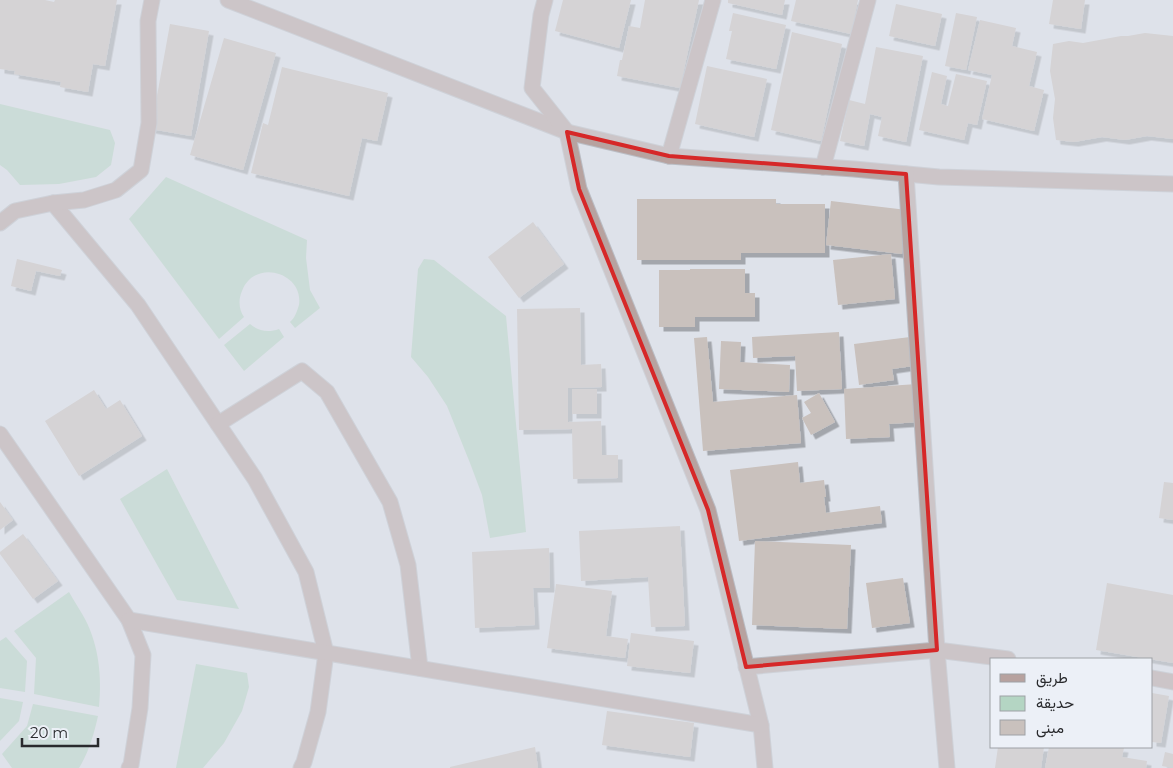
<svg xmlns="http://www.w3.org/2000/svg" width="1173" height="768" font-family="Montserrat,Vazirmatn,sans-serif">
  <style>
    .green { fill: #b4d5c3 }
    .building { fill: #c9c1bd; filter: url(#shadow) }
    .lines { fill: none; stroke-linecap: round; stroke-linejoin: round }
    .minor-casing { stroke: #babdc4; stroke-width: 17 }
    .minor { stroke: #b7a29f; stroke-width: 15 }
    .marked { fill: none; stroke: #d62828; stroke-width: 4; stroke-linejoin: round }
  </style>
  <defs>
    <filter id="shadow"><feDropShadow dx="4.5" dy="4.5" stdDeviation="0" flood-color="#0004"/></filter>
  </defs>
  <rect width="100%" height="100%" fill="#dee2ea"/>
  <!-- green -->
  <g class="green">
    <path d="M0,104L110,130L115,143L111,165L96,177L59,184L20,185L7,170L0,165Z"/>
    <path d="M166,177L307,240L306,258L310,290L320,308L295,328L290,322C295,318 297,311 299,305C304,272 254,258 242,291C238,300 239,310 244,317L219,339L129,219Z"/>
    <path d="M424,259L434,260L506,316L526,532L490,538L482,495L470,463L447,406L428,377L411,357L418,269Z"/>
    <path d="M250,324C258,331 268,333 279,329L284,337L244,371L224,345Z"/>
    <path d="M167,469L239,609L177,600L120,499Z"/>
    <path d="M69,592C74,601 80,610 85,619C99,646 102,677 99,707L34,694L36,658L14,631Z"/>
    <path d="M6,637L27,661L25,692L0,688V641Z"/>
    <path d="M196,664L247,673L249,687L242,711L224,743L203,768H176Z"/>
    <path d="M0,698L23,702L19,721L0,741Z"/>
    <path d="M33,704L98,716C94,734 89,752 79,768H12L2,754L27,726Z"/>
  </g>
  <!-- building -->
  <g class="building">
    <path d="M0,0H45L54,2L55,0H117L105,66L93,64L88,92L60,87L61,82L14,74L15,71L0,69Z"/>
    <path d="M563,0H631L619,48L555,31Z"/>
    <path d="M645,0H699L680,88L617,76L620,60H622L629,26L640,28Z"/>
    <path d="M728,0H785L782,15L728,3Z"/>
    <path d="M796,0H858L851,34L791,21Z"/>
    <path d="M1053,0H1085L1081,29L1049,24Z"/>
    <path d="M896,4L942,14L935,46L889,36Z"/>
    <path d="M733,13L786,25L776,69L726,59L732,31H729Z"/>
    <path d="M956,13L977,17L966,70L945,66Z"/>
    <path d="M980,20L1016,28L1012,46L1037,52L1029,86L1044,90L1034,131L982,119L992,75L968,70Z"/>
    <path d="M170,24L209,31L191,136L151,129Z"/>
    <path d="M792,32L842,44L821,141L771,130Z"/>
    <path d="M1145,33L1173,36V139L1147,136L1125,140L1102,137L1074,142L1056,140L1053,118L1055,99L1050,71L1053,44L1069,41L1083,43L1121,36H1128Z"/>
    <path d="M224,38L276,53L243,170L190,155Z"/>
    <path d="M876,47L923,56L906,142L878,136L882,117L870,114L864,146L840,141L849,100L865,104Z"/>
    <path d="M707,66L767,79L754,137L695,124Z"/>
    <path d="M282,67L388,93L377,141L362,138L349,196L251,173L263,123L268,125Z"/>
    <path d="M932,72L947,76L941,104L948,106L956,74L987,81L977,125L968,123L964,140L919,130Z"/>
    <path d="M637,199H776V204H825V253H741V260H637Z"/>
    <path d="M831,201L907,210L902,254L826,245Z"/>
    <path d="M533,222L564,264L519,298L488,257Z"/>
    <path d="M891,254L895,299L838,305L833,260Z"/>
    <path d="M17,259L62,270L60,276L36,271L31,291L11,286Z"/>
    <path d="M690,269H745V293H755V317H695V327H659V270H690Z"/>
    <path d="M580,308L581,365L601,364L602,387L568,388V422L601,421L602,455H618V478L573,479L572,429L519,430L517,309Z"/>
    <path d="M839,332L842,389L797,391L795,356L753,358L752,337Z"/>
    <path d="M707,337L713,402L797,395L801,443L703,451L694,338Z"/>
    <path d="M910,337L913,366L892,369L894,380L859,385L854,344Z"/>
    <path d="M721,341L741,342L740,362L790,365L789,392L719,389Z"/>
    <path d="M917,384L919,422L889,424L890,437L846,439L844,389Z"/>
    <rect x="572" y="389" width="25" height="25"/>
    <path d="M94,390L106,409L120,400L142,436L79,476L45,421Z"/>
    <path d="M819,393L835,422L811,435L802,418L811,413L804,402Z"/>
    <path d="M798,462L800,483L824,480L826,497H824L826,513L880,506L882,523L739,541L730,470Z"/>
    <path d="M1164,482L1173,483V520L1159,518Z"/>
    <path d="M0,502L13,520L0,530Z"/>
    <path d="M680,526L685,626L651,627L648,577L581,581L579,531Z"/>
    <path d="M23,534L58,581L33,599L0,554V552Z"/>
    <path d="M755,541L851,545L847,629L752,625Z"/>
    <path d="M549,548L550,588H533L535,625L475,628L472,552Z"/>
    <path d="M903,578L910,623L872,628L866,583Z"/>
    <path d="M1107,583L1173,595V663L1096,650Z"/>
    <path d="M556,584L612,591L606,636L628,639L625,658L547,648Z"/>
    <path d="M631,633L694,641L690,673L627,666Z"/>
    <path d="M1152,693L1169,696L1161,743L1152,742Z"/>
    <path d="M607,711L694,723L690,757L602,745Z"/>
    <path d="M535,747L538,768H450V767Z"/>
    <path d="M998,747H1044L1041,768H995Z"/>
    <path d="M1049,747H1115L1124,748L1122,757L1147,761L1146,768H1045Z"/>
    <path d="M1165,752L1173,754V768L1162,766Z"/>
  </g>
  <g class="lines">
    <!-- minor casing -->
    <g class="minor-casing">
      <g id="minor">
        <path d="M228,0L567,132L669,156L854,169L939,177L1173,184"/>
        <path d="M545,0L541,15L532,88L567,132L579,189L708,510L761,725L765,768"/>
        <path d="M669,156L713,0"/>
        <path d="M823,167L868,0"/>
        <path d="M906,174L937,650L947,768"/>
        <path d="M53,203L138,305L255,479L306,572L326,653L318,712L304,762L301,768"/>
        <path d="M0,223L15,211L53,203L84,200L116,190L141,170L149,123L148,21L152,0"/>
        <path d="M218,424L302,371L327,392L390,502L408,565L420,668"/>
        <path d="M0,434L129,620L143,655L140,708L131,765L129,768"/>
        <path d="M129,620L761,725"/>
        <path d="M746,667L937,650L1008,659"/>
        <path d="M1152,678L1173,682"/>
      </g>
    </g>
    <!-- minor -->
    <use href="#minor" class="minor"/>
  </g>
  <!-- marked area -->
  <path d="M0 0H1173V768H0ZM567,132L669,156L906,174L937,650L746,667L708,510L579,189Z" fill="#dee2ea" fill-opacity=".55" fill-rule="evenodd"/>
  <path class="marked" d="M567,132L669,156L906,174L937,650L746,667L708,510L579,189Z"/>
  <!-- legend -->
  <rect x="990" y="658" width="162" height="90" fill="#ecf0f7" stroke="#9ea1a6"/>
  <rect x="1000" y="674" width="25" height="8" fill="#b7a29f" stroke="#9ea1a6"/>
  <text x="1036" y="683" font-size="15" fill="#292a2d">طريق</text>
  <rect x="1000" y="696" width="25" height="15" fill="#b4d5c3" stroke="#9ea1a6"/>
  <text x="1036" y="708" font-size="15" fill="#292a2d">حديقة</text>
  <rect x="1000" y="720" width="25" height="15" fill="#c9c1bd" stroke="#9ea1a6"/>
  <text x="1036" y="733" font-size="15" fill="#292a2d">مبنى</text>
  <!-- scale -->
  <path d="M22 738v8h76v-8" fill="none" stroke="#292a2d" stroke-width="2.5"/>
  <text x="30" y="738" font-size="15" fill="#292a2d" stroke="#ecf0f7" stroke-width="4" paint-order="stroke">20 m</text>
</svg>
